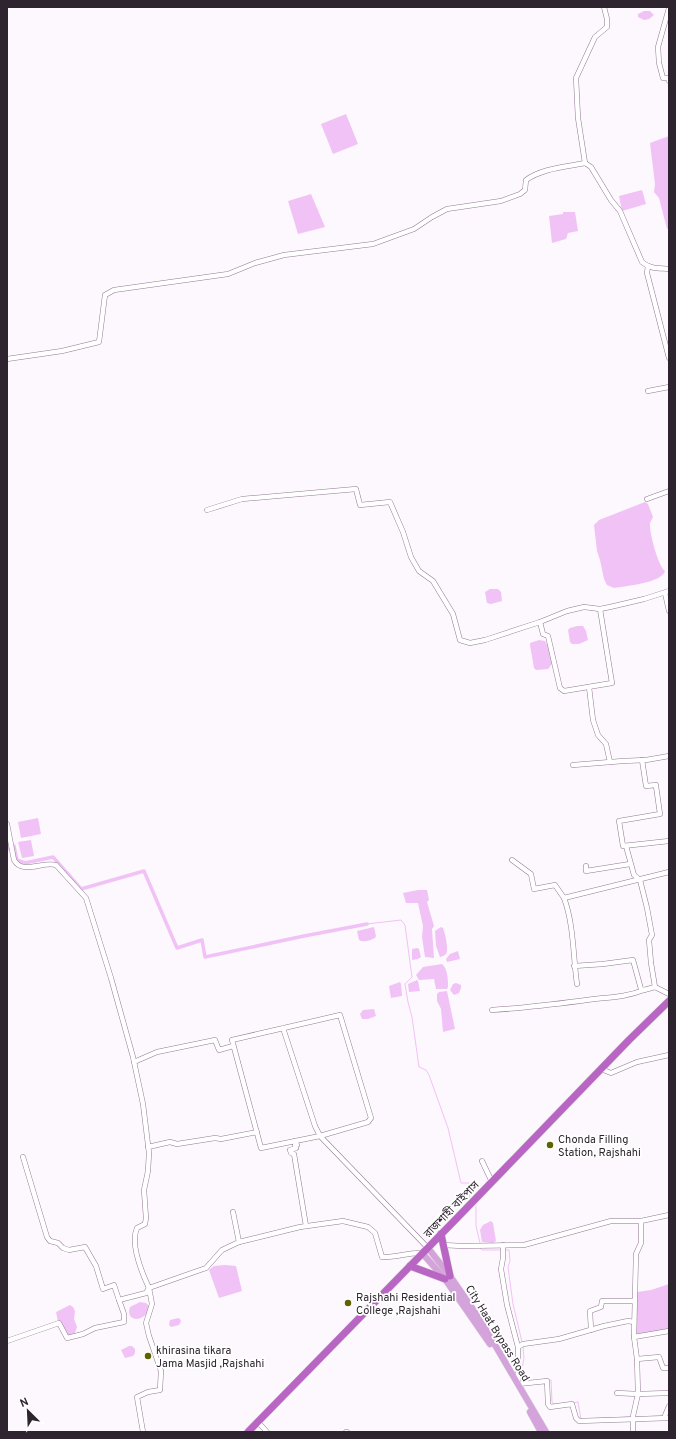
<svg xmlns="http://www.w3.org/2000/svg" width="676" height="1439" font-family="Overpass,'Noto Sans Bengali',sans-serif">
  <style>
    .water { fill: #f1c2f6 }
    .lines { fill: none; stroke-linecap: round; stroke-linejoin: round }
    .stream { stroke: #f1c2f6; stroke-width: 1 }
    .canal { stroke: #f1c2f6; stroke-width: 3.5 }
    .minor-casing { stroke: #927a95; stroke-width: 5.5 }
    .major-casing { stroke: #d5d3d5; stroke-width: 7 }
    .highway-casing { stroke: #d5d3d5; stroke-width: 8 }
    .minor { stroke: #fff; stroke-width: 4.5 }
    .major { stroke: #d5a3db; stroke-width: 6 }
    .highway { stroke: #b965c3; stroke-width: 7 }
    .poi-dot { fill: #5e6300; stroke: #fff; stroke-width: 1.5 }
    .labels { text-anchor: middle; stroke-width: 3.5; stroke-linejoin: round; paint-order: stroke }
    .poi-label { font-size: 11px; fill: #2e242f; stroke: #fff; text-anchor: start }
    .street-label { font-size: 11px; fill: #2e242f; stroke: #fff }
  </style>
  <rect width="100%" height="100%" fill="#fdf8fd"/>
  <!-- water -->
  <g class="water">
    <path d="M644,11H650L654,15L649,19L644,20L638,17V14Z"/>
    <path d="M346,114L358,144L333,154L321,124Z"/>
    <path d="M669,136V229H667L659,198L654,192L655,184L650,143Z"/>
    <path d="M642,190L646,204L622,211L619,196Z"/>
    <path d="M311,194L325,227L298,234L288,201Z"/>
    <path d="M563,212H575L578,231L568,233L566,239L552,243L549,216L563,214Z"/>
    <path d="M645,502L648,504L653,517C652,519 651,521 650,523C649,532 658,566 665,571C662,583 625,586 614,588L607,585L604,579L600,560L597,551L594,525L599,520Z"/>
    <path d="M490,589H498L501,592L502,601L491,604L487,603L485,592Z"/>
    <path d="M577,626H583L586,631L588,640L579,644H572L570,642L568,630L570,628Z"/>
    <path d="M539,640L545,641L549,648L552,664L548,669L536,670L534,668L530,645V643Z"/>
    <path d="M38,818L41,834L21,838L18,822Z"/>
    <path d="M31,840L34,856L22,858L18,842Z"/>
    <path d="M418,890H427L429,900L427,902L434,926L432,929L434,958L425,957L422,937L423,926L418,903H406L403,893Z"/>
    <path d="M374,927L376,936L375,938C371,940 364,943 359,940L357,931Z"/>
    <path d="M441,927L443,928C445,933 449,950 446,954C445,955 441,957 440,957L436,946L435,931Z"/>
    <path d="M417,948L419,949L421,957L418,959L412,960V949Z"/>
    <path d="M458,951L460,959L447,962L446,959L450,954Z"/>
    <path d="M442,964C448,969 448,980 448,987L447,989H436L434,979L419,980L416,975L423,967Z"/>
    <path d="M417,980L418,981L420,991L409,992L408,984Z"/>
    <path d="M400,982L401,984L402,996L391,998L389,986Z"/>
    <path d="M456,983L461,985V988L459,993L454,995L450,990L453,984Z"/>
    <path d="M447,991L455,1029L443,1032L441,1009L437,1001V994L439,992Z"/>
    <path d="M374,1009L376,1016L368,1019H362L360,1014L363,1010Z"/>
    <path d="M491,1221L493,1223L496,1241L493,1243L482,1242L480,1230L483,1225Z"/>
    <path d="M225,1265L236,1266L242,1291L219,1298L209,1270L214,1266Z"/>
    <path d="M669,1284V1330L638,1334L636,1333L637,1292L651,1290Z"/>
    <path d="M140,1302L146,1303L149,1306C148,1323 124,1323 130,1307Z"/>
    <path d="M70,1305L73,1307L75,1311L74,1319L77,1327L75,1333L67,1336L58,1322L56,1312Z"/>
    <path d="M178,1318L180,1319L181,1321L179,1325L171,1327L169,1325L170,1320Z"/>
    <path d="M129,1346H132L135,1349V1353L133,1356L125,1358L121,1350Z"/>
  </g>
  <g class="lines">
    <!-- stream -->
    <g class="stream">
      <path d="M367,924L401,920L405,925L412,977L405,984L408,1002L412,1017L419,1067L426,1070L429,1075L448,1128L461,1183H469L471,1186L469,1198"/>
      <path d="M476,1206V1226L480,1243"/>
      <path d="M480,1248L482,1250H501"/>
      <path d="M506,1250H509L510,1261L508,1267L513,1304L522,1342"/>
      <path d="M523,1347L524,1358L520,1379L524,1382"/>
      <path d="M549,1380H551L552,1402L555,1405"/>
      <path d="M573,1403L578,1402L581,1419L630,1417"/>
      <path d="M635,1417L662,1416"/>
    </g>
    <!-- canal -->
    <path class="canal" d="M7,849L14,846L17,860L25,863L53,857L81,889L144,871L177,948L202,940L205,957L304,936L367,924"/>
    <!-- minor casing -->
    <g class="minor-casing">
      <g id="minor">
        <path d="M604,7L607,19V27L595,37L576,78L578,118L585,163L591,167L611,200L620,211L642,262C650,269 658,268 669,269"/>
        <path d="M669,8L658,47L659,63L663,78H668L669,81"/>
        <path d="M648,266L647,273L669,358"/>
        <path d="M7,359L62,351L99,342L105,295L114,290L228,274L255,263L284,255L373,244L414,229L432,217L447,209L501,201L520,194L525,190L526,180C543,168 566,167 585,163"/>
        <path d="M648,391L669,387"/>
        <path d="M647,499L669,491"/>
        <path d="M207,510L242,499L356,489L360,505L390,502L403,532L411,557L419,571L433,581L453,614L460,640L470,643L485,640L540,622L567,611L584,607L600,609L610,607L644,599L669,591"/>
        <path d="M665,593L669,611"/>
        <path d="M540,622L543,634L548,636L560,688L564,691L612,683L600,609"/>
        <path d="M589,687L593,720L598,735L606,744L610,762"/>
        <path d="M642,760L646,786L656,785V786L660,814L619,821L623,846L669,841"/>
        <path d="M573,765L623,761L646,760L669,756"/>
        <path d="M7,824L14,860C22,875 43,861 56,865L86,898L111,978L133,1057L143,1104L149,1153L148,1171L144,1190L146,1218L145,1224L137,1228C130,1244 142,1273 149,1288L206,1268L222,1250L239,1242L300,1227L343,1221L368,1227L375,1233L382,1257C395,1258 409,1252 422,1253"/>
        <path d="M626,846L634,875L640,880L647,908L652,935L649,940L651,963L655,987L669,994"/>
        <path d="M512,860L531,874L534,889L555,885L564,898"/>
        <path d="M586,866V871L630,864"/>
        <path d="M574,966L603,964L633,960L641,989L644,990L655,987"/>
        <path d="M577,984C573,956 574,925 564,898L669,872"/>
        <path d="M492,1010C524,1008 555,1004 587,1000C608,997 623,998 644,990"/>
        <path d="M283,1028L315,1126L320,1136L261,1148L232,1040L340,1015L371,1118L368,1122L320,1136L428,1248"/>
        <path d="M134,1062L157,1052L215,1040L219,1050L233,1046"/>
        <path d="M601,1069L611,1073L637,1062L669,1055"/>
        <path d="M295,1141L297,1145H295L296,1148L290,1150L291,1153L294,1154L306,1226"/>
        <path d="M148,1147L170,1142L177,1144L215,1138L221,1139L257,1132"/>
        <path d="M23,1157L47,1237L50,1241L58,1243L63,1248L69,1250L85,1247L96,1266L103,1289L114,1285L119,1300"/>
        <path d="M482,1161L492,1182"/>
        <path d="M233,1212L239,1242"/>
        <path d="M443,1245L462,1246L524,1245L611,1221H641"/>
        <path d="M503,1245V1258L501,1269L507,1305L518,1347V1384L547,1381L548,1404L550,1407L572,1404L576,1418L579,1421L669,1418"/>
        <path d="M591,1330L590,1311L601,1307L602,1301H634"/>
        <path d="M634,1337L669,1331"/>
        <path d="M7,1341L59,1323L67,1338L83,1334L95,1328L124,1322V1314L119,1300L146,1293L149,1288"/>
        <path d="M518,1347L523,1344L559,1339L604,1326L628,1321L634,1322"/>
        <path d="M637,1359L659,1357L663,1368H669"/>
        <path d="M617,1393L638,1394L669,1393"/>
        <path d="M664,1418L669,1406"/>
        <path d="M258,1422L267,1432"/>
        <path d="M143,1432L137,1397L148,1392L160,1390L161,1371L149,1336L146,1323L152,1304L149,1288"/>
        <path d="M346,1432H347"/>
        <path d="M633,1432V1416L638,1394L637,1359L634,1337L636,1254L641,1243V1221L669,1215"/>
      </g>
    </g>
    <!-- major casing -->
    <g class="major-casing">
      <g id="major">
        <path d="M428,1248L450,1276L481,1321L546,1432"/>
        <path d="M422,1253L445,1279L490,1344"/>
        <path d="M530,1412L541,1432"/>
      </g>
    </g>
    <!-- highway casing -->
    <g class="highway-casing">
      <g id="highway">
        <path d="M441,1234L450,1276"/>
        <path d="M410,1266L445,1279"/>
        <path d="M248,1432L457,1218L629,1040L669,1001"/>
      </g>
    </g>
    <!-- minor -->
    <use href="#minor" class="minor"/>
    <!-- major -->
    <use href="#major" class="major"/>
    <!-- highway -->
    <use href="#highway" class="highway"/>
  </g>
  <!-- markers -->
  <g class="poi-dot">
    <circle cx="550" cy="1145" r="4"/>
    <circle cx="348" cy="1303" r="4"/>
    <circle cx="148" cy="1356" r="4"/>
  </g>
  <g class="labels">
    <!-- poi labels -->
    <g class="poi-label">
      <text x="558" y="1143">Chonda Filling<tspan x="558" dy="13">Station, Rajshahi</tspan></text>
      <text x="356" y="1301">Rajshahi Residential<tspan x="356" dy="13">College ,Rajshahi</tspan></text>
      <text x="156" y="1354">khirasina tikara<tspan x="156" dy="13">Jama Masjid ,Rajshahi</tspan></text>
    </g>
    <!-- street labels -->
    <g class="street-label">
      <text transform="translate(451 1209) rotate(-46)" y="4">রাজশাহী বাইপাস</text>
      <text transform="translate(498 1333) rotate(58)" y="4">City Haat Bypass Road</text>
    </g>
  </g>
  <!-- border -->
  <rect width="676" height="1439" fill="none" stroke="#2e242f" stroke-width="16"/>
  <!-- north arrow -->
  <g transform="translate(28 1411) rotate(336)" stroke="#ffffff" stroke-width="3" paint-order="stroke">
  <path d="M0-3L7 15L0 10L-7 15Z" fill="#2e242f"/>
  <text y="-6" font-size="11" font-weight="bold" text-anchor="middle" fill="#2e242f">N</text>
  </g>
</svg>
